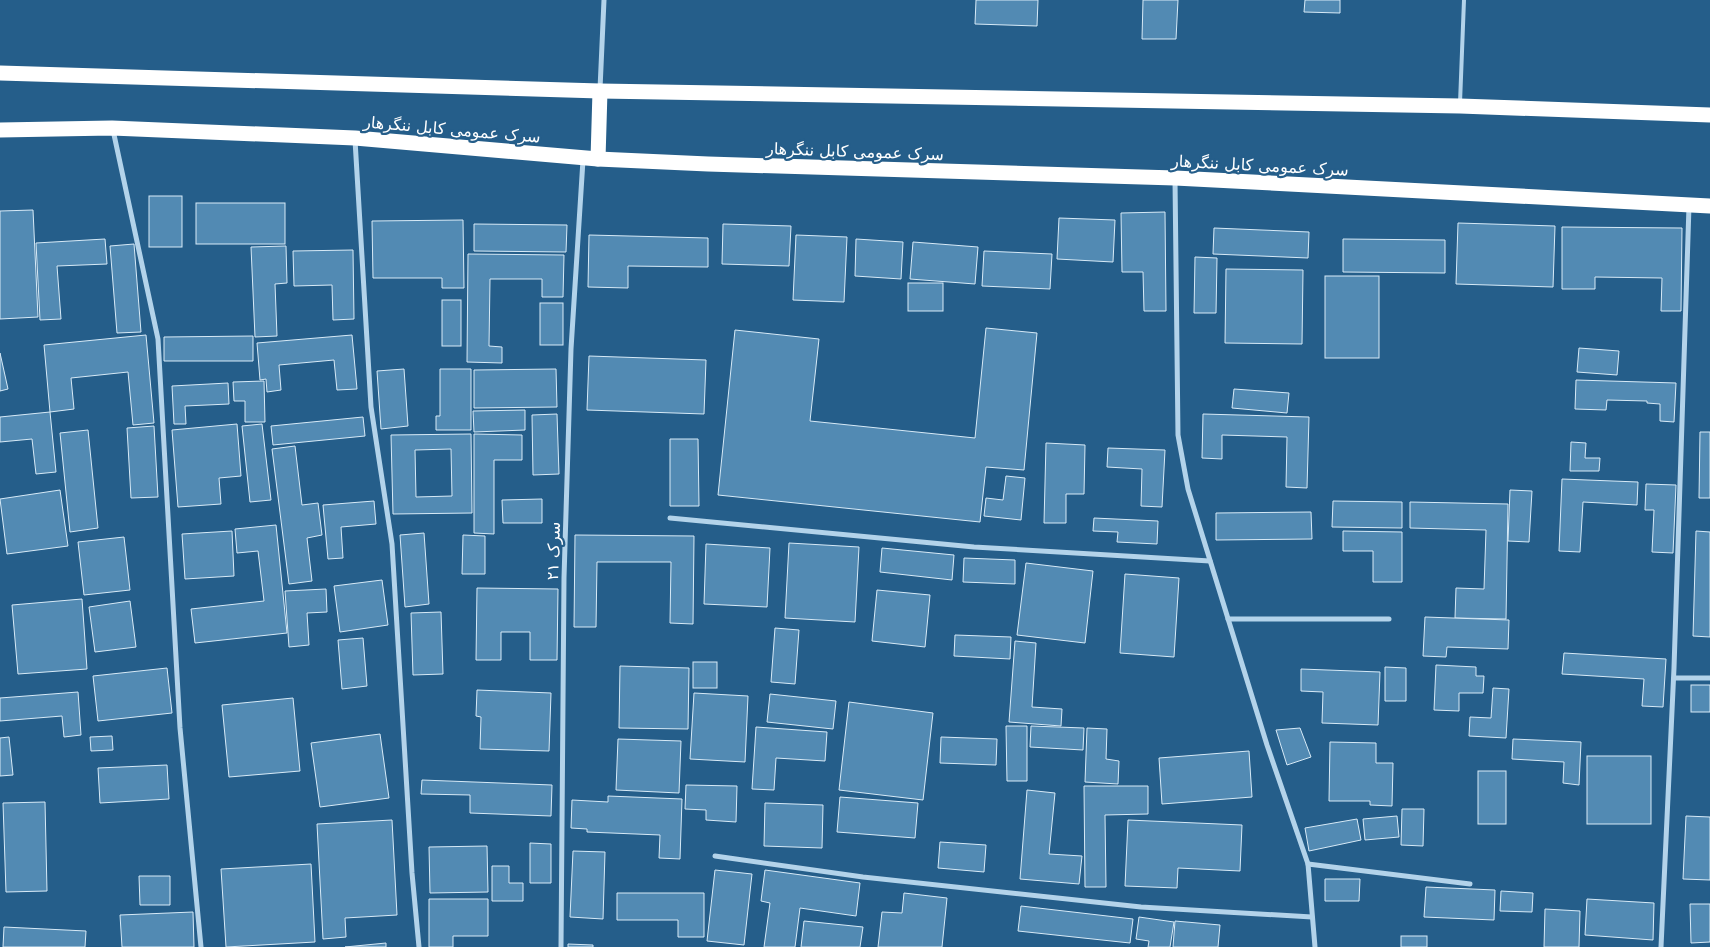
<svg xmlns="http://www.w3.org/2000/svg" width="1710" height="947" font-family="'DejaVu Sans',Cairo,sans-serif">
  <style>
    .building { fill: #528ab3; stroke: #d7eaf7; fill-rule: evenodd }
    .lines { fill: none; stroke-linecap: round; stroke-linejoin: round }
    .lane { stroke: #b3d3ea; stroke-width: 4 }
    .street { stroke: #b3d3ea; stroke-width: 5 }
    .highway { stroke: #fff; stroke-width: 15 }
    .labels { text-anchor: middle; stroke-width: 4.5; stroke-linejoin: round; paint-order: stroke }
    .street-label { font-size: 16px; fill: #fff; stroke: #255e8a }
  </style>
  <rect width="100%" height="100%" fill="#255e8a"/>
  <!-- building -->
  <g class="building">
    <path d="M976,0H1038L1037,26L975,24Z"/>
    <path d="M1143,0H1178L1176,39H1142Z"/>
    <path d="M1305,0H1340V13L1304,12Z"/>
    <rect x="149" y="196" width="33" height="51"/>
    <rect x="196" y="203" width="89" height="41"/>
    <path d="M33,210L38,317L0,319V211Z"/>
    <path d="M1165,212L1166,311H1144L1143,272H1122L1121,213Z"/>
    <path d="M1059,218L1115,220L1113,262L1057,259Z"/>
    <path d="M463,220L464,288H442V278H373L372,221Z"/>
    <path d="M1458,223L1555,226L1553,287L1456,284Z"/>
    <path d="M474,224L567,225L566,252L474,251Z"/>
    <path d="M723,224L791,226L789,266L722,264Z"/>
    <path d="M1562,227L1682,228L1681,311H1661L1662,278L1595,277V289H1562Z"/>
    <path d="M1214,228L1309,232L1308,258L1213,254Z"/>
    <path d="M589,235L708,238V267L628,266V288L588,287Z"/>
    <path d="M796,235L847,237L844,302L793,300Z"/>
    <path d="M105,239L107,264L57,266L61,319L40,320L36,243Z"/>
    <path d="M856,239L903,242L901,279L855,276Z"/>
    <path d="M1343,239L1445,240V273L1343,272Z"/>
    <path d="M913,242L978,247L975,284L910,279Z"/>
    <path d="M134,244L141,332L117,333L110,246Z"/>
    <path d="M286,246L287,283L275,284L277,336L255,337L251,247Z"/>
    <path d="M353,250L354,319L333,320L332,285L294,286L293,251Z"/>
    <path d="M984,251L1052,254L1050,289L982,286Z"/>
    <path d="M468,254L564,255L563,297H542V279H490L489,346L502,347V363L467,362Z"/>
    <path d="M1195,257L1217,258L1216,313H1194Z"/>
    <path d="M1226,269L1303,270L1302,344L1225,343Z"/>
    <rect x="1325" y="276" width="54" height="82"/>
    <rect x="908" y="283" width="35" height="28"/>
    <rect x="442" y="300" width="19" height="46"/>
    <rect x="540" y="303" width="23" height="42"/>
    <path d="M986,328L1037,333L1024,470L986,467L980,522L718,495L735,330L819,339L810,421L975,438Z"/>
    <path d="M146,335L154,423L133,425L128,372L71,378L74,409L50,412L44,345Z"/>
    <path d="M352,335L357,389L337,390L334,360L279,365L281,390L267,392L266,379L260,380L257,343Z"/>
    <path d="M253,336V361H164V337Z"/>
    <path d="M1579,348L1619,351L1617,375L1577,372Z"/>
    <path d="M0,353L8,389L0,391Z"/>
    <path d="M589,356L706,360L704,414L587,410Z"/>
    <path d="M404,369L408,426L381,429L377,371Z"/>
    <path d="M440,369H471V430H436V416H440Z"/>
    <path d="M556,369L557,407L474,408V370Z"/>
    <path d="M1576,380L1676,383L1674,422L1660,421V404L1647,403V401L1607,400L1606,410L1575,409Z"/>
    <path d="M264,381L265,422H245V401H234L233,382Z"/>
    <path d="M228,383L229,404L185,406L186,424H174L172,386Z"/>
    <path d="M1234,389L1289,393L1287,413L1232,408Z"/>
    <path d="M525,410V430L474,432L473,411Z"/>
    <path d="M50,412L56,472L36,474L32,439L0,442V417Z"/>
    <path d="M557,414L559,474L533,475L532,415Z"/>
    <path d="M1203,414L1309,417L1307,488L1286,487L1287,437L1222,435V459L1202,458Z"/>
    <path d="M363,417L365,436L273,445L271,426Z"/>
    <path d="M237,424L241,476L219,478L221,504L178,507L172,430Z"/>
    <path d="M262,424L271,500L250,502L242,426Z"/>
    <path d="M154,426L158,497L131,498L127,428Z"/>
    <path d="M88,430L98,528L70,532L60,433Z"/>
    <path d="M1700,432H1710V498H1699Z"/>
    <path d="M471,434L472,513L393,514L391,435ZM451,449L452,496L416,497L415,450Z"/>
    <path d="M474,434L522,435V460H494V534L474,533Z"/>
    <path d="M670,439H698L699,506H670Z"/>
    <path d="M1571,442L1586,443L1585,458H1600L1599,471H1570Z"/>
    <path d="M1046,443L1085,445L1084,494H1066V523H1044Z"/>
    <path d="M295,446L302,505L318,503L322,535L307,538L312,581L289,584L272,449Z"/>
    <path d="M1108,448L1165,450L1162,507L1141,506L1142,469L1107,467Z"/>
    <path d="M1006,476L1025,478L1021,520L984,516L986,498L1003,500Z"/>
    <path d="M1562,479L1638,482L1637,505L1583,502L1580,552L1559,551Z"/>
    <path d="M1646,484L1676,485L1673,553L1652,552L1654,510H1645Z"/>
    <path d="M60,490L68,546L7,554L0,499Z"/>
    <path d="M1510,490L1532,491L1529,542L1508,541Z"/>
    <path d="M542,499V523H503L502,500Z"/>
    <path d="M374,501L376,524L341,527L343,558L328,559L323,505Z"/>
    <path d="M1333,501L1402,502V528L1332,527Z"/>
    <path d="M1410,502L1508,504L1506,619L1455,618L1456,588L1484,589L1486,530L1410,528Z"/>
    <path d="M1311,512L1312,539L1216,540V513Z"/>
    <path d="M1094,518L1158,521L1157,544L1117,542L1118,532L1093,531Z"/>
    <path d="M276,525L287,633L195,643L191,609L264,601L258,551L237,553L235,529Z"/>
    <path d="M232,531L234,576L185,579L182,534Z"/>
    <path d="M1343,531L1402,532V582H1373V551H1343Z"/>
    <path d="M1696,531L1710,532V637L1693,636Z"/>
    <path d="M424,533L429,604L405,607L400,535Z"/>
    <path d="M463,535L485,536V574H462Z"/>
    <path d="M575,535L694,536L693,624L670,623L671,562H597L596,627H574Z"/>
    <path d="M124,537L130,590L84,595L78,542Z"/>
    <path d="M789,543L859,547L855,622L785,618Z"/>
    <path d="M706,544L770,548L767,607L704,604Z"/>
    <path d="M882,548L954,555L952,580L880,572Z"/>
    <path d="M964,558L1015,560V584L963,582Z"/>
    <path d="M1026,563L1093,571L1085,643L1017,635Z"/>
    <path d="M1125,574L1179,578L1174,657L1120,653Z"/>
    <path d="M382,580L388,625L340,632L334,586Z"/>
    <path d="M477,588L558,589L557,660H530V632H501V660H476Z"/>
    <path d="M326,589L327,612L307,613L309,645L289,647L285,591Z"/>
    <path d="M877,590L930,595L925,647L872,641Z"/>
    <path d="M82,599L87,669L18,674L12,605Z"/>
    <path d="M130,601L136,647L95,652L89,607Z"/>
    <path d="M441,612L443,674L413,675L411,613Z"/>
    <path d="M1425,617L1509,620L1508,649L1447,647L1446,657L1423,656Z"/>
    <path d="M775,628L799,630L795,684L771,682Z"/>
    <path d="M955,635L1011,637L1010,659L954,656Z"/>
    <path d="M363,638L367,686L342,689L338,640Z"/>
    <path d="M1015,641L1036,643L1032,707L1062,709L1061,726L1009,722Z"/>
    <path d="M1564,653L1666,659L1663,707L1642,706L1644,679L1562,674Z"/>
    <rect x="693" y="662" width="24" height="26"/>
    <path d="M1436,665L1476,667V676H1484L1483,693H1459V711L1434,710Z"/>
    <path d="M620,666L689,668L688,729L619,728Z"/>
    <path d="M1385,667L1406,668V701H1385Z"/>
    <path d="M167,668L172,713L98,721L93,676Z"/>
    <path d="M1301,669L1380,672L1378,725L1322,723L1323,692L1301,691Z"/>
    <rect x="1691" y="685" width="19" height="27"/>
    <path d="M1493,688L1509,689L1506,738L1469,736L1470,717L1491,718Z"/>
    <path d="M477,690L551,693L549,751L480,749L481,717L476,716Z"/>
    <path d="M78,692L81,735L64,737L62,716L0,721V698Z"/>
    <path d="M694,693L748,696L745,762L690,759Z"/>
    <path d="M770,694L836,701L833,729L767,722Z"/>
    <path d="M293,698L300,771L229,777L222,705Z"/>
    <path d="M849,702L933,713L923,800L839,790Z"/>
    <path d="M1006,726H1027V781H1007Z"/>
    <path d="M1031,726L1084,728L1083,750L1030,747Z"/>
    <path d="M756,727L827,732L825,761L776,758L774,790L752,789Z"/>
    <path d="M1087,728L1107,729L1106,759L1119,761L1118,784L1085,782Z"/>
    <path d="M1300,728L1311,757L1287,765L1276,730Z"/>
    <path d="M380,734L389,798L320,807L311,743Z"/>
    <path d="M112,736L113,750L91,751L90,737Z"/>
    <path d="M9,737L13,775L0,776V738Z"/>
    <path d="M941,737L997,739L996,765L940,763Z"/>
    <path d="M618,739L681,741L679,793L616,790Z"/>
    <path d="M1513,739L1581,742L1579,785L1563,783L1564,762L1512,759Z"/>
    <path d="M1330,742L1376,743V763H1393L1392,806L1370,805V801H1329Z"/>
    <path d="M1249,751L1252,797L1162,804L1159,758Z"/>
    <rect x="1587" y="756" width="64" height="68"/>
    <path d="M167,765L169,799L100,803L98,768Z"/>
    <rect x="1478" y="771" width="28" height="53"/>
    <path d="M422,780L552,785L551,816L470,813V795L421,794Z"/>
    <path d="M686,785L737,786L736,822L706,820V810L685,809Z"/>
    <path d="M1084,786H1148V814L1105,815L1106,887H1085Z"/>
    <path d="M1027,790L1055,793L1049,854L1082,856L1079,884L1020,879Z"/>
    <path d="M608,796L682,799L680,859L659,858L660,835L587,832V829L571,828L572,800L608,802Z"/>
    <path d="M840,797L918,803L915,838L837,832Z"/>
    <path d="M45,802L47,891L6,892L3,803Z"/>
    <path d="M765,803L823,805L822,848L764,846Z"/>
    <path d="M1402,809H1424L1423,846L1401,845Z"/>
    <path d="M1397,816L1399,837L1365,840L1363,819Z"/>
    <path d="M1686,816L1710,817V880L1683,879Z"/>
    <path d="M1357,819L1361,840L1309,851L1305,828Z"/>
    <path d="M392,820L397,915L345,918L346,937L323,939L317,824Z"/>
    <path d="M1128,820L1242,825L1240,871L1178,868L1177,888L1125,886Z"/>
    <path d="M940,842L986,845L984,872L938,868Z"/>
    <path d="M530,843L551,844V883H530Z"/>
    <path d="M487,846L488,892L430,893L429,847Z"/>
    <path d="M573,851L605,852L603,919L570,917Z"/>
    <path d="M311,864L315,942L226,947L221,869Z"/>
    <path d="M492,866H509V883H523V901H492Z"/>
    <path d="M715,870L752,874L744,945L707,941Z"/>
    <path d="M765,870L860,883L856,916L800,908L795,947H764L770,903L761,901Z"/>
    <path d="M139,876H170V905H140Z"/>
    <path d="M1325,879H1360L1359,901H1325Z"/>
    <path d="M1426,887L1495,890L1494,920L1424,917Z"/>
    <path d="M1501,891L1533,893L1532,912L1500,911Z"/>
    <path d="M617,893H704V937H678V920H617Z"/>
    <path d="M904,893L947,898L942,947H878L882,912L902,913Z"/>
    <path d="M429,899H488V936H453V947H429Z"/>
    <path d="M1587,899L1654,903L1653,940L1585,935Z"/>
    <path d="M1690,904H1710V942L1691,943Z"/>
    <path d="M1021,906L1133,919L1130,943L1018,931Z"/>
    <path d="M1545,909L1580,911L1579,947H1544Z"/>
    <path d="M193,912L194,947H122L120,915Z"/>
    <path d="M1139,917L1174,922L1170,947H1148L1149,941L1136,939Z"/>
    <path d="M804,921L863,927L860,947H801Z"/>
    <path d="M1175,921L1220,925L1218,947H1173Z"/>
    <path d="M4,927L86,931L85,947H3Z"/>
    <rect x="1401" y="936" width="26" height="11"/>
    <path d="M386,943V947H345Z"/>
    <path d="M568,944L593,945V947H568Z"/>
  </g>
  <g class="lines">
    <!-- lane -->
    <path class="lane" d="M1460,103L1464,0"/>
    <!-- street -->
    <g class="street">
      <path d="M600,89L604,0"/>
      <path d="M113,130L158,339L180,728L201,947"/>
      <path d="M355,140L371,407L392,544L412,873L419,947"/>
      <path d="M1175,180L1178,435L1188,489L1267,745L1308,864L1315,947"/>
      <path d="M670,518L974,547L1210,561"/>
      <path d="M1228,619H1389"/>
      <path d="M1674,678H1710"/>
      <path d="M715,856L863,877L1141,907L1312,917"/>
      <path d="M1308,864L1470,884"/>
      <path d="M561,947L564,578L571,349L583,160"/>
      <path d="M1661,947L1674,668L1689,206"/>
    </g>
    <!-- highway -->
    <g class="highway">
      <path d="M0,73L600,91L1460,106L1710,115"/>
      <path d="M0,130L112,128L355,138L598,159L708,164L1175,178L1710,206"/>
      <path d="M598,159L600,91"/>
    </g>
  </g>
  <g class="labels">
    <!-- street labels -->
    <g class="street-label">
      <text transform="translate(452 129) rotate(5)" y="6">سرک عمومی کابل ننگرهار</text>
      <text transform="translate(855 151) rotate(2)" y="6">سرک عمومی کابل ننگرهار</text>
      <text transform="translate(1260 165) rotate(3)" y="6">سرک عمومی کابل ننگرهار</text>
      <text transform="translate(553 551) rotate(-88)" y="6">سرک ۲۱</text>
    </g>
  </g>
</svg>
